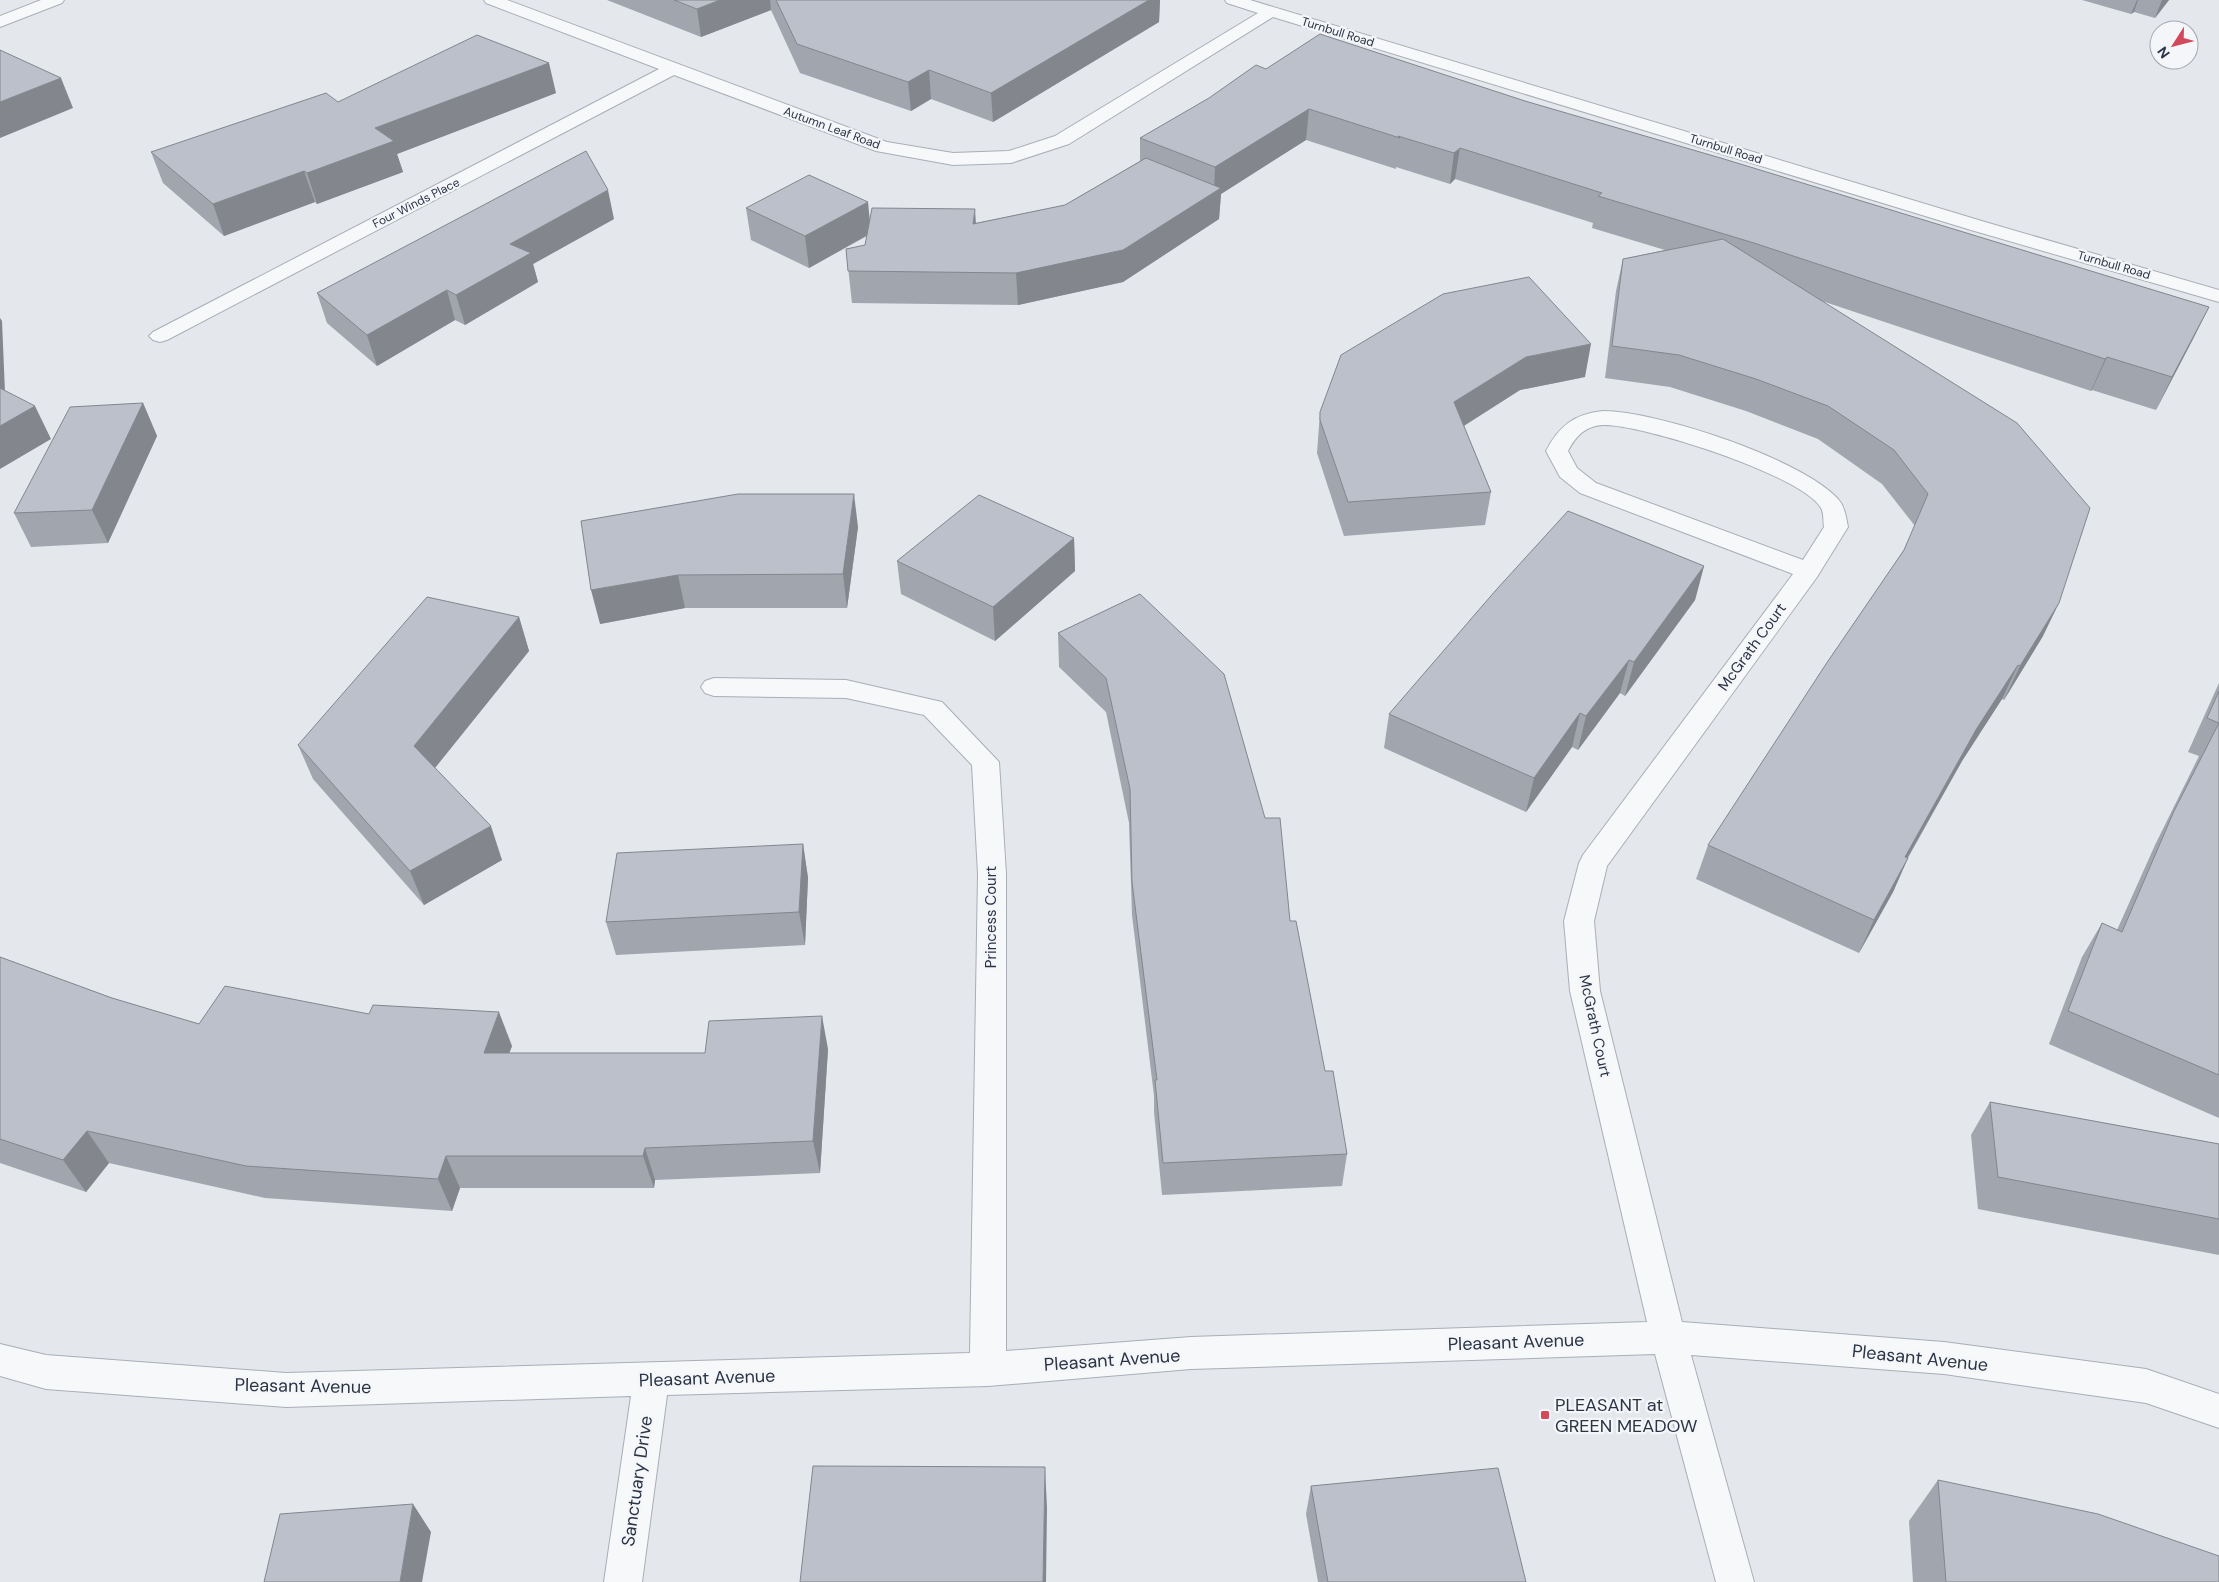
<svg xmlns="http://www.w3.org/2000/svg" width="2219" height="1582" font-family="'DM Sans',sans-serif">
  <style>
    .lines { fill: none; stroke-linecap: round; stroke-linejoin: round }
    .minor-casing { stroke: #a9aeb7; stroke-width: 2 }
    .minor { fill: #f7f8fa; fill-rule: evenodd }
    .wall { fill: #a1a5ae }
    .shaded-wall { fill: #83868d }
    .building { fill: #bbc0ca; stroke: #83868d }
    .poi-dot { fill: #d1495b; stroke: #f4f6f9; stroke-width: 2 }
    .labels { text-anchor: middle; stroke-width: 4.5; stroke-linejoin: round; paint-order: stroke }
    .far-street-label { font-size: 12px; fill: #2b3445; stroke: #f4f6f9 }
    .street-label { font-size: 15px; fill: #2b3445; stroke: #f4f6f9 }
    .near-street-label { font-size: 18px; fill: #2b3445; stroke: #f4f6f9 }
    .near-poi-label { font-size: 18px; fill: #2b3445; stroke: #f4f6f9; text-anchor: start }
  </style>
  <rect width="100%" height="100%" fill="#e4e7ec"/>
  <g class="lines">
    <!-- minor casing -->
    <g class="minor-casing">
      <g id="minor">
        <path d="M41,0H64L62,3L0,27V16Z"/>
        <path d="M484,0H507L887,142L953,153L1009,151L1055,136L1258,13L1227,3L1225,0H1250L1985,222L2219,290V302L1971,230L1273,17L1069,144L1011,163L953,165L876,151L674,75L167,340L160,342L153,340L149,336L153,332L659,69L486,3Z"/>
        <path d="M1603,411C1657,411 1802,459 1838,499C1845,507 1846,517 1848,527L1817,577L1607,866L1594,921L1600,991L1682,1322L1944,1342L2146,1369L2219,1394V1428L2146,1403L1944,1374L1691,1355L1754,1582H1716L1655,1354L1191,1369L988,1386L667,1395L642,1582H604L631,1396L286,1407L46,1389L0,1376V1344L46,1355L286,1373L970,1353L978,874L972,765L924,715L846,698L714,696L705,693L701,687L705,681L714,678L846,680L942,702L999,762L1006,874V1351L1191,1337L1647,1322L1570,991L1564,921L1579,863L1583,855L1793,574L1580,493L1560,477L1546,451C1559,426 1574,414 1603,411ZM1603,425C1642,424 1802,475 1821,508C1824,513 1823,521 1824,527L1803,560L1596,483L1577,468L1568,451C1576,436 1585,426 1603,425Z"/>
      </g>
    </g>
    <!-- minor -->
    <use href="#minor" class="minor"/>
  </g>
  <!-- wall -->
  <g class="wall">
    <path d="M607,0H1160L1159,22L993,122L931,99L911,111L800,73L771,10L701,37Z"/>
    <path d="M2082,0H2169L2155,18L2134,12L2131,14Z"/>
    <path d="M1266,69L1525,101L2209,307L2193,339L2156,410L2092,390L2091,391L1822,301L2043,636L2004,700L2002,699L1962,761L1908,858L1893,892L1859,953L1696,879L1708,845L1904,550L1915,526L1882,484L1818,439L1746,411L1670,387L1605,378L1616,291L1623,259L1665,250L1592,228L1593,223L1455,179L1450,184L1396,167V169L1306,140L1221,194L1219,219L1123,282L1018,305L852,303L846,249L865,245L867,236L809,268L751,240L746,208L870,220L976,223L1065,205L1140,161V138Z"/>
    <path d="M556,93L397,154L403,172L317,204L315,202L224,236L163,183L151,152L338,102Z"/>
    <path d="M614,219L533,264L538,282L465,325L455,320L377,366L327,323L317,293Z"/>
    <path d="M1585,377L1520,390L1464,426L1491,492L1485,525L1344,536L1317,453L1320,412Z"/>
    <path d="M143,403L157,436L108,543L31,547L14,513Z"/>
    <path d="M738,494L858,527L847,608H685L600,624Z"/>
    <path d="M1074,538L1075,571L995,641L901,594L897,561Z"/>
    <path d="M1704,566L1695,600L1625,696L1620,693L1578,750L1572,747L1526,812L1384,748L1389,714Z"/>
    <path d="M1140,594L1290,921L1325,1071L1347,1154L1342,1186L1162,1195L1154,1112V1096L1132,915L1129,823L1106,712L1059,667L1058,633Z"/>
    <path d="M519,617L529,651L435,768L502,860L424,905L313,779L298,745Z"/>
    <path d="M2219,683V1118L2049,1044L2082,957L2102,923L2117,930L2155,845L2199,756L2188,752Z"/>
    <path d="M803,844L808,878L805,945L616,955L606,922Z"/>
    <path d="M0,957L112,998L199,1024L512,1046L509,1053H705L828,1049L820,1173L655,1180L654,1188H460L452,1211L265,1198L109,1163L86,1192L0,1163Z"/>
    <path d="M1990,1102L2219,1144V1255L1978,1209L1971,1135Z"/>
    <path d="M1938,1480L2219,1582H1913L1909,1521Z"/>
    <path d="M1311,1486L1526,1582H1318L1306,1514Z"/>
  </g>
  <!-- shaded-wall -->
  <g class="shaded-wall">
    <path d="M720,0H770L771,10L701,37L697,9Z"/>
    <path d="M1149,0H1160L1159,22L993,122L991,93Z"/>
    <path d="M2137,0H2138L2134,12L2131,14Z"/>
    <path d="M2162,0H2169L2155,18Z"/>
    <path d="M549,63L556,93L397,154L403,172L317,204L307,173L375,128Z"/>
    <path d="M929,70L931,99L911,111L908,82Z"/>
    <path d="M61,78L73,108L0,138V102Z"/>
    <path d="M1309,109L1306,140L1221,194L1219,219L1123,282L1018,305L1016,273L1214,192L1215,167Z"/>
    <path d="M1460,148L1455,179L1450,184L1454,153Z"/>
    <path d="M304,171L315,202L224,236L213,204Z"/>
    <path d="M608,190L614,219L533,264L538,282L465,325L456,295L510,244Z"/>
    <path d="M868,202L871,233L809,268L805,236Z"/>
    <path d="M975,209L977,240L973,224Z"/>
    <path d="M447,290L455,320L377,366L367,335Z"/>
    <path d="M2209,307L2193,339L2156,410L2172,377Z"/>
    <path d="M0,318L2,321L6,416L0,403Z"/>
    <path d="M1591,344L1585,377L1520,390L1449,435L1454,402L1526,357Z"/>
    <path d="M2107,357L2092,390L2091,391L2105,359Z"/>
    <path d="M143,403L157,436L108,543L92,510Z"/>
    <path d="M35,406L51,439L0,469V426Z"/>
    <path d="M854,494L858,527L847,608L843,574Z"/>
    <path d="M1074,538L1075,571L995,641L993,607Z"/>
    <path d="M1704,566L1695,600L1625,696L1634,662Z"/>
    <path d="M678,575L685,608L600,624L591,590Z"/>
    <path d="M2059,603L2043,636L2004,700L2020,666Z"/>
    <path d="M519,617L529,651L426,779L414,746Z"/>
    <path d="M1629,660L1620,693L1578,750L1586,716Z"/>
    <path d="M2018,665L2002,699L1962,761L1889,890L1905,857L1977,728Z"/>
    <path d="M1580,713L1572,747L1526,812L1534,778Z"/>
    <path d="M491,826L502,860L424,905L410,871Z"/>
    <path d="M803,844L808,878L805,945L799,912Z"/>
    <path d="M1908,858L1893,892L1859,953L1874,920Z"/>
    <path d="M499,1012L512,1046L497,1086L484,1053Z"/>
    <path d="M822,1016L828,1049L820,1173L813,1141Z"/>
    <path d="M87,1131L109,1163L86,1192L63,1160Z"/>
    <path d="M645,1148L655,1180L654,1188L643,1156Z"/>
    <path d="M446,1156L460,1188L452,1211L438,1179Z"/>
    <path d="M1045,1467L1047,1508L1046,1582H1043Z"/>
    <path d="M413,1504L431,1532L422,1582H400Z"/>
  </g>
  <!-- building -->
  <g class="building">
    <path d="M674,0H720L697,9Z"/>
    <path d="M776,0H1149L991,93L929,70L908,82L797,44Z"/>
    <path d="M1320,34L1525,101L1724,159L2209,307L2172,377L2107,357L2105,359L1754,243L1598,196L1602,193L1460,148L1454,153L1398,136L1400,138L1309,109L1215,167L1140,138L1209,98L1256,65L1266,69Z"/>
    <path d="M477,35L549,63L375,128L394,141L307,173L304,171L213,204L151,152L326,93L338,102Z"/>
    <path d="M0,50L61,78L0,102Z"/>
    <path d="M586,151L608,190L510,244L531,253L456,295L447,290L367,335L317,293Z"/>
    <path d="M1146,158L1221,188L1123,250L1016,273L848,271L846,249L865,245L872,208L975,209L973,224L1065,205Z"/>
    <path d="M809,175L868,202L805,236L746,208Z"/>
    <path d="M1723,239L2017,423L2090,508L2059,603L2020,666L2018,665L1977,728L1905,857L1908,858L1874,920L1708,845L1826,664L1904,550L1928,494L1894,450L1828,406L1756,379L1679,355L1612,346L1623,259Z"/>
    <path d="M1529,277L1591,344L1526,357L1454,402L1491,492L1348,502L1320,420V412L1341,355L1443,294Z"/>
    <path d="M0,388L35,406L0,426Z"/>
    <path d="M143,403L92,510L14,513L70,407Z"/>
    <path d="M738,494H854L843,574L678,575L591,590L581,521Z"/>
    <path d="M979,495L1074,538L993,607L897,561Z"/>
    <path d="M1568,511L1704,566L1634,662L1629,660L1586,716L1580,713L1534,778L1389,714L1496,590Z"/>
    <path d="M1140,594L1224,674L1265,818H1280L1290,921H1296L1325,1071H1333L1347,1154L1163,1163L1155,1080H1157L1132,882L1130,789L1106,678L1058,633Z"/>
    <path d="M427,597L519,617L414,746L491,826L410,871L298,745Z"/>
    <path d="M2219,691V1075L2068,1011L2102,923L2122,932L2174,811L2219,723L2207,718Z"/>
    <path d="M803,844L799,912L606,922L617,853Z"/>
    <path d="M0,957L112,998L199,1024L225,986L369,1014L373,1005L499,1012L484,1053H705L709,1021L822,1016L813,1141L645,1148L643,1156H446L438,1179L246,1166L87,1131L63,1160L0,1139Z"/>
    <path d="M1990,1102L2219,1144V1219L1998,1177Z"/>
    <path d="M813,1466L1045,1467L1043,1582H800Z"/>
    <path d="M1498,1468L1526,1582H1328L1311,1486Z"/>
    <path d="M1938,1480L2098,1514L2219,1556V1582H1946Z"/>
    <path d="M413,1504L400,1582H264L280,1514Z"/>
  </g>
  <!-- markers -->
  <rect class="poi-dot" x="1540" y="1410" width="10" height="10" rx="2.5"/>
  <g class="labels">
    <!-- far-street labels -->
    <g class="far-street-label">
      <text transform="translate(1338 32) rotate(17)" y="4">Turnbull Road</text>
      <text transform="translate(832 128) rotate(20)" y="4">Autumn Leaf Road</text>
      <text transform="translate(1726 149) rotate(17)" y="4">Turnbull Road</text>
      <text transform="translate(416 203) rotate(-27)" y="4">Four Winds Place</text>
      <text transform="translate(2114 265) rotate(16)" y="4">Turnbull Road</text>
    </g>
    <!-- street labels -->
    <g class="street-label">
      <text transform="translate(1752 647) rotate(-54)" y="5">McGrath Court</text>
      <text transform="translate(991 917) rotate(-90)" y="5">Princess Court</text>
      <text transform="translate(1595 1026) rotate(78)" y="5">McGrath Court</text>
    </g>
    <!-- near-street labels -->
    <g class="near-street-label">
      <text transform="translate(1516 1342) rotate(-2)" y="6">Pleasant Avenue</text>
      <text transform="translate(1920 1358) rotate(6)" y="6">Pleasant Avenue</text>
      <text transform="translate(1112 1360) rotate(-4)" y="6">Pleasant Avenue</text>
      <text transform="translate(707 1378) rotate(-2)" y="6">Pleasant Avenue</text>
      <text transform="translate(303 1386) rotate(1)" y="6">Pleasant Avenue</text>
      <text transform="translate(637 1481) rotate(-82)" y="6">Sanctuary Drive</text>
    </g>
    <!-- near-poi labels -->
    <g class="near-poi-label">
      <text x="1555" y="1411">PLEASANT at<tspan x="1555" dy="21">GREEN MEADOW</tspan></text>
    </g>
  </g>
  <!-- north arrow -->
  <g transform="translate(2174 45) rotate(234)"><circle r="24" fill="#f4f6f9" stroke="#a4a8b1"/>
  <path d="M0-4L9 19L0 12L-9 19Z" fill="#d1495b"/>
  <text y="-8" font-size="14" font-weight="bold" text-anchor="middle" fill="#2b3445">N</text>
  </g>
</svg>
